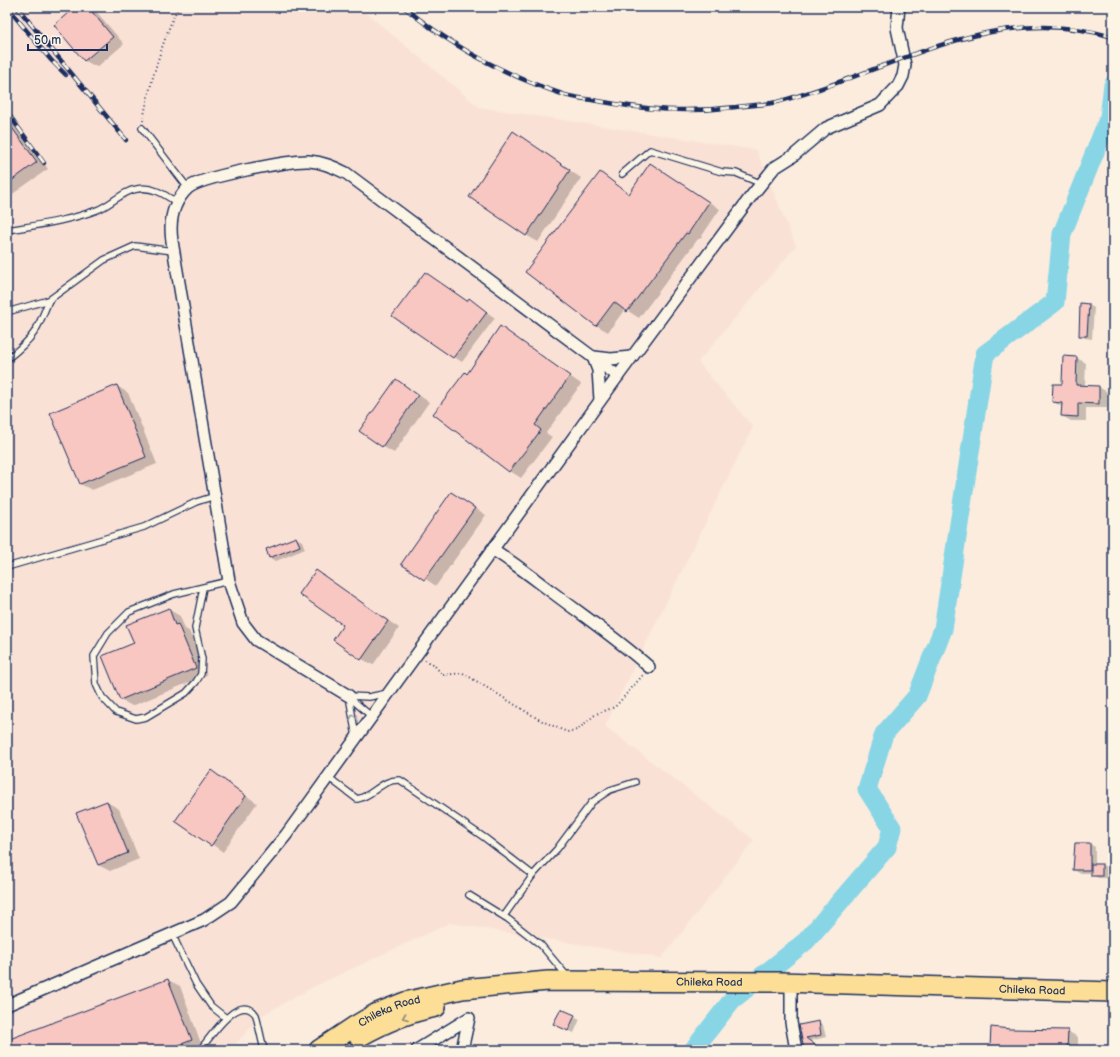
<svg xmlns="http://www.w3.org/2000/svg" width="1120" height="1057" font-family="'Balsamiq Sans',sans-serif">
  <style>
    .built { fill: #fae1d6 }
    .shadow { fill: #0003 }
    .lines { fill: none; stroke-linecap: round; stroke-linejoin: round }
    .river { stroke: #88d5e6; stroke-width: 19 }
    .building { fill: #f8c7c2; stroke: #1b2f5e }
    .service-casing { stroke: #1b2f5e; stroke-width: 8 }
    .minor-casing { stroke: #1b2f5e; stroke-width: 14 }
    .trunk-casing { stroke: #1b2f5e; stroke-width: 22 }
    .path { stroke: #1b2f5e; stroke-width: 2; stroke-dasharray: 1 3; stroke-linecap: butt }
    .service { stroke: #fcf5e5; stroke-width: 5.5 }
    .minor { stroke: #fcf5e5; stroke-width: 11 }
    .trunk { stroke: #fcde96; stroke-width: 19 }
    .rail-casing { stroke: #1b2f5e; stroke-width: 4.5 }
    .rail { stroke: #fcf5e5; stroke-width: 3; stroke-dasharray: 9; stroke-linecap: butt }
    .oneway { stroke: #8c92a2 }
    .oneway2 { stroke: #8c867a }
    .labels { text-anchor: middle; stroke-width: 3; stroke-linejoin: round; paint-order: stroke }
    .street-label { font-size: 11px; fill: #1b2f5e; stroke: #fcf5e5 }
  </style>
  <rect width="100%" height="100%" fill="#fbecde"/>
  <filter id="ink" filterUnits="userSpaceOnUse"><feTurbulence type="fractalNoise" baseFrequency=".025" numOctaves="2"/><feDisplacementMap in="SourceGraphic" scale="8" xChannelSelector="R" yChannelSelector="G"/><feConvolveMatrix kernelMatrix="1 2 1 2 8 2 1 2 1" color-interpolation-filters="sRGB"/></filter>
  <g filter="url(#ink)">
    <!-- built -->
    <path class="built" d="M7,7H359L479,107L756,150L796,246L698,362L753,427L605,726L754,840L662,958L450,923L315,986L263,1015L230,1050H7Z"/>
    <!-- shadow -->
    <g class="shadow">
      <path d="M77,7L94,9L124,44L97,67L85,61L55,25Z"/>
      <path d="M7,112L48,169L7,198Z"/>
      <path d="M514,133L581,178L538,242L526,235Z"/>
      <path d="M650,164L720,209L700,239H698L639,318L625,309L608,332L596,325L600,173L630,194Z"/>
      <path d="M425,273L467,302L477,305L495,318L462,362L454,357Z"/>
      <path d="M1089,305L1094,308L1092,339L1085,338L1080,335Z"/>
      <path d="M501,328L581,384L546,433L552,437L521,478L510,471L434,414L467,375Z"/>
      <path d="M1064,357L1077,358L1086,363L1085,386L1099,387L1107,392V408H1086V421H1071L1062,416L1063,407L1053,402L1063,385Z"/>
      <path d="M396,380L429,402L394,453L382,446Z"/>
      <path d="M117,386L128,393L157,464L92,490L80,484Z"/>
      <path d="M452,493L486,515L436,586L403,564Z"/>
      <path d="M296,538L302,541L305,549L276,561L270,558L267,550Z"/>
      <path d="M317,571L399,628L373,665L362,659Z"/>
      <path d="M168,609L180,616L185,629L189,631L207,675L132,706L121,700L103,656L135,643Z"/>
      <path d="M211,772L257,803L223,852L177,820Z"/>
      <path d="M107,802L119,809L139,859L110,871L98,865Z"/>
      <path d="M1090,844L1095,847V865H1102L1108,868V878H1098L1092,875V873H1079L1074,870V856H1076Z"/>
      <path d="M168,980L180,986L202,1046L193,1050H7V1041Z"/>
      <path d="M561,1010L580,1019L574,1033L560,1027Z"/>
      <path d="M819,1022L823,1025L826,1037L809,1041L821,1050H805L800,1026Z"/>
      <path d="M1113,1026V1046L1107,1027Z"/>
      <path d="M992,1028L1067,1031L1078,1037V1050H998L991,1046Z"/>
    </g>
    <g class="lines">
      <!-- river -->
      <path class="river" d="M693,1050L732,1000L806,941L887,847L892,828L867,789L884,734L917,696L943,629L985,354L1055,302L1062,234L1109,117L1113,85"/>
    </g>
    <!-- building -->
    <g class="building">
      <path d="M75,7H88L113,37L84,61L54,25Z"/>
      <path d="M7,121L37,162L7,184Z"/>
      <path d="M513,131L570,170L526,236L469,197Z"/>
      <path d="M650,163L709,202L688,234L686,233L627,312L614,302L596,326L525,272L600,172L629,194Z"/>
      <path d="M425,272L467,301L469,298L487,312L453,358L392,316Z"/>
      <path d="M1080,303L1089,304L1087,336H1079Z"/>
      <path d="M500,326L570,376L535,425L541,430L509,472L433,414L465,372L467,374Z"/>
      <path d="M1063,356L1077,357L1076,385L1099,386V404L1078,403V417L1061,416L1062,403L1052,402L1053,384H1062Z"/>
      <path d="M396,379L418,395L382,447L359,431Z"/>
      <path d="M117,385L146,457L80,484L50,413Z"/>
      <path d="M451,492L475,508L424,580L401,564Z"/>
      <path d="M296,537L300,546L269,558L266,549Z"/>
      <path d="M316,570L388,621L361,660L333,640L343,625L299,594Z"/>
      <path d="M169,608L175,625L178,624L196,668L120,700L102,656L134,643L126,625Z"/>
      <path d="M211,770L246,796L211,846L175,821Z"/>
      <path d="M107,801L128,853L98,865L76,813Z"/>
      <path d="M1075,843H1090V870H1073Z"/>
      <rect x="1091" y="864" width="11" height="12"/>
      <path d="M168,979L192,1040L166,1050H7V1040Z"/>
      <path d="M561,1009L575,1015L568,1031L553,1024Z"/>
      <path d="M819,1021L821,1035L806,1038L822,1050H804L799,1025Z"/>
      <path d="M991,1027L1010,1029L1068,1030L1067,1050H1014V1048L990,1047Z"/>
    </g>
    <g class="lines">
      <!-- service casing -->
      <g class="service-casing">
        <g id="service">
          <path d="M142,128L188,188"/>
          <path d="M622,174L650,150L722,172L736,173L762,184"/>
          <path d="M8,230C37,225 68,221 97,210C111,205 122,191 137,189C152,186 164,194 176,202"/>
          <path d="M7,312L49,300L104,260L135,246L173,251"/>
          <path d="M7,359C34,338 37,331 49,300"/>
          <path d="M7,567L144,527L196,502L215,496"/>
          <path d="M203,588L195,628L202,659L201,674L196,682L186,693L146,717L136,719L116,712L102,697L96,684L94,656L108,633L129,612L174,594L229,581"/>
          <path d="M349,696L356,737"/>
          <path d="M349,696L369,697L388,693"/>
          <path d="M349,697L371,716"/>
          <path d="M328,777L357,799C374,796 381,779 400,780L485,838L533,875"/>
          <path d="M469,895L508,919L541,945L567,976"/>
          <path d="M504,916L533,875L557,849L592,802L610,790L635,782"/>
          <path d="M172,934L196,984L211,1006L226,1018"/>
          <path d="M200,1050C210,1038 239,991 256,1015L264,1050"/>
        </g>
      </g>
      <!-- minor casing -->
      <g class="minor-casing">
        <g id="minor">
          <path d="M593,357L598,370L600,400"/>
          <path d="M594,357L611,359L631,357"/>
          <path d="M492,549C513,562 532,577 552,592C585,617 619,640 649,667"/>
          <path d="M349,696L256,640L243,623L229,581L172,241C169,221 172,203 188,188C201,177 290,160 309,161C323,162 334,167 346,173L618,376"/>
          <path d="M791,992V1022L796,1050"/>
          <path d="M7,1005L204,920L231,902L286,835L618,376L749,199L774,168L793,156L826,128L880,105L898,86L903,76L905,65L897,28L899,7"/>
          <path d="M417,1050L469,1018L462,1050"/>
        </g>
      </g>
      <!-- trunk casing -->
      <g class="trunk-casing">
        <g id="trunk">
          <path d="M359,1037C382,1024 410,1012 436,1007"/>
          <path id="s1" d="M319,1050L355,1026L377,1013L405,1002L462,989L548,981L780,982L1113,992"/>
        </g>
      </g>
      <!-- path -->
      <g class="path">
        <path d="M143,121C149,86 163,39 178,7"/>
        <path d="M425,660L433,664L443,675L463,673L540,720L567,732L577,730L596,714L615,707L643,675"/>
      </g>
      <!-- service -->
      <use href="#service" class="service"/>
      <!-- minor -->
      <use href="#minor" class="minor"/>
      <!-- trunk -->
      <use href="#trunk" class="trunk"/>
      <!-- rail casing -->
      <g class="rail-casing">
        <g id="rail">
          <path d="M7,7L51,60L66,75"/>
          <path d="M17,7L126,140"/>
          <path d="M404,7C451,46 507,76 565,95C575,98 587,99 598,101C646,110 687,113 736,107C749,105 764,105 777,102C890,73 991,0 1113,37"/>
          <path d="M7,112L44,163"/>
        </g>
      </g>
      <!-- rail -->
      <use href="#rail" class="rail"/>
    </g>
    <!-- one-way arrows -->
    <defs><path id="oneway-chevron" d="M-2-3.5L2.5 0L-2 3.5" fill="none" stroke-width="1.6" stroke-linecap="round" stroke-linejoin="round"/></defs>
    <use class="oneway" href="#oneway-chevron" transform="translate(353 717) rotate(-100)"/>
    <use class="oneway2" href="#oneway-chevron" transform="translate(405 1017) rotate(159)"/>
  </g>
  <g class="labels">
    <!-- street labels -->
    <g class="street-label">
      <text dy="4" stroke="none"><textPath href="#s1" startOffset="405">Chileka Road</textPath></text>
      <text dy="4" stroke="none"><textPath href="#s1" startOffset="728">Chileka Road</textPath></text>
      <text dy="4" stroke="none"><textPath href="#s1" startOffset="81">Chileka Road</textPath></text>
    </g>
  </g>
  <!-- margin -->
  <rect width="1120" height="1057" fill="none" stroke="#fcf5e5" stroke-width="24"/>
  <rect x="12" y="12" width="1096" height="1033" fill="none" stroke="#1b2f5e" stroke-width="1.5" filter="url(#ink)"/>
  <!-- scale -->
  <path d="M28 44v6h79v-6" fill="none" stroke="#1b2f5e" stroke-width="2"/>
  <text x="34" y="44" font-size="12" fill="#1b2f5e" stroke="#fcf5e5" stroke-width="3" paint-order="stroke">50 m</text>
</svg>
